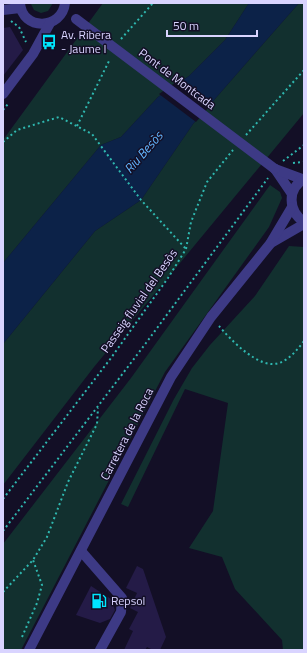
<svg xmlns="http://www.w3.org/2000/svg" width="307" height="653" font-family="'Titillium Web',sans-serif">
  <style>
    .green { fill: #12302f }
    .water { fill: #0c2248 }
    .pier { fill: #130f26 }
    .building { fill: #241b47 }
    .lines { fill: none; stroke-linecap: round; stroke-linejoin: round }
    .path { stroke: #2fb8b0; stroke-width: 2; stroke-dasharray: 2 3; stroke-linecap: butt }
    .minor { stroke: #3d3a85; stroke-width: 10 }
    .minor-bridge { stroke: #3d3a85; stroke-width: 10 }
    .labels { text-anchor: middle; stroke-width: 3; stroke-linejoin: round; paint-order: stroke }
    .poi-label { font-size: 12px; fill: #d9d4ff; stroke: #130f26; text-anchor: start }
    .street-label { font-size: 12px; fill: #d9d4ff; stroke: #130f26 }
    .water-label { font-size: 13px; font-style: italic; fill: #62b6ff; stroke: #130f26 }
  </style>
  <rect width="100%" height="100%" fill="#130f26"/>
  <!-- green -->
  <g class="green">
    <path d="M53,3L48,11L41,13L34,10L31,4Z"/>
    <path d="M103,3H249L225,40L189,76L158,97L121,137L101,145L3,263V140Z"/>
    <path d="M299,3H304V113L94,367L3,485V344L95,231L141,200L193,124Z"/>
    <path d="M270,185L280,192L282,198L269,227L165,372L21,650H3V544L131,378Z"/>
    <path d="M289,246L304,247V650H283L282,640L235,589L222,557L189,548L213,511L228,403L185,389L128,507L121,504L174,399L192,368L210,345L255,296Z"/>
  </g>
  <!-- water -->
  <path class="water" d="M249,3H299L193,124L141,200L95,231L3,344V263L101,145L121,137L158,97L189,76L225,40Z"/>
  <!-- pier -->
  <path class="pier" d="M176,82L209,107L196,122L159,94Z"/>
  <!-- building -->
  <g class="building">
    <path d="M10,27L23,50L3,76V28Z"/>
    <path d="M137,566L143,569L166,637L160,650H153L147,647L145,650H124L133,631L129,629L138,612L130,608L137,593L126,588Z"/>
    <path d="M91,586L111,599L115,610L110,619L100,623L76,615Z"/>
  </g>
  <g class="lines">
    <!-- path -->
    <g class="path">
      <path d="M11,21L19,27L26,42"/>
      <path d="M121,39L153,3"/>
      <path d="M3,110L8,104"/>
      <path d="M77,126L110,59"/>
      <path d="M246,135L304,70"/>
      <path d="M3,142L17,130L59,117L92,134L141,200L186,249"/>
      <path d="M283,161L304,145"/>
      <path d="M293,163L304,162"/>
      <path d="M219,326C230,339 259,370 279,363C289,360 298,349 304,341"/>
      <path d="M3,499L111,358L168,278L186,249L191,222L207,182L233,150"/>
      <path d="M3,531L146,343L268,178"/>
      <path d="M3,592L33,560L47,537L68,482L97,424L98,408"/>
      <path d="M22,637L37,603L42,585L33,560"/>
    </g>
    <!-- minor -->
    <g class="minor">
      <path d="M20,3C22,31 62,30 65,3"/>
      <path d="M3,10L20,8"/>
      <path d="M3,94L33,54L50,23"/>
      <path d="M275,169L292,194"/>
      <path d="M275,169L302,179"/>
      <path d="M304,179C287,189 288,211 304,222"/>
      <path d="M271,243L304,224"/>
      <path d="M81,551L122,598L121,612L100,650"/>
      <path d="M29,650L171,377L211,317L270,244L292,207"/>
    </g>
    <!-- minor-bridge -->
    <path class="minor-bridge" d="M76,19L275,169"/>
  </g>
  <!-- icons -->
  <defs>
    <g id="bus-bare" transform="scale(1.2)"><path d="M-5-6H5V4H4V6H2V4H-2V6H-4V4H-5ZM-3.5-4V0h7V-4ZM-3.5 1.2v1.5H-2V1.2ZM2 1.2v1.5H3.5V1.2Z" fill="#00e5ff" stroke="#130f26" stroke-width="2.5" paint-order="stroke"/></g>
    <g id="fuel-bare" transform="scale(1.2)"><path d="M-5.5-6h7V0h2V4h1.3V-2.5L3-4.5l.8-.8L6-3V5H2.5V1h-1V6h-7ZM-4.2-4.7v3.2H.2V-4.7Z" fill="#00e5ff" stroke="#130f26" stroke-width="2.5" paint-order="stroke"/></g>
  </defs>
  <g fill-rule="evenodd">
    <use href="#bus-bare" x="49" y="42"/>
    <use href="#fuel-bare" x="99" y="601"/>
  </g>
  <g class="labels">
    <!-- poi labels -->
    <g class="poi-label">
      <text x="61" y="39">Av. Ribera<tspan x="61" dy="14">- Jaume I</tspan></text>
      <text x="111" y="605">Repsol</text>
    </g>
    <!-- street labels -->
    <g class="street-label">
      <text transform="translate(177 79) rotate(37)" y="4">Pont de Montcada</text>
      <text transform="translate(139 301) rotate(-55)" y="4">Passeig fluvial del Besòs</text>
      <text transform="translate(127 434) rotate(-63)" y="4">Carretera de la Roca</text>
    </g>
    <!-- water labels -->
    <g class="water-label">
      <text transform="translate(143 152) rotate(-49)" y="5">Riu Besòs</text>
    </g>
  </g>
  <!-- border -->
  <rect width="307" height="653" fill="none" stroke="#d9d4ff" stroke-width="8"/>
  <!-- scale -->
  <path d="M167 30v6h90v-6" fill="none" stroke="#d9d4ff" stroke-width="2"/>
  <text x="173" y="30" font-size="12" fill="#d9d4ff" stroke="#130f26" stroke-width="3" paint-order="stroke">50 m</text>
</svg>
